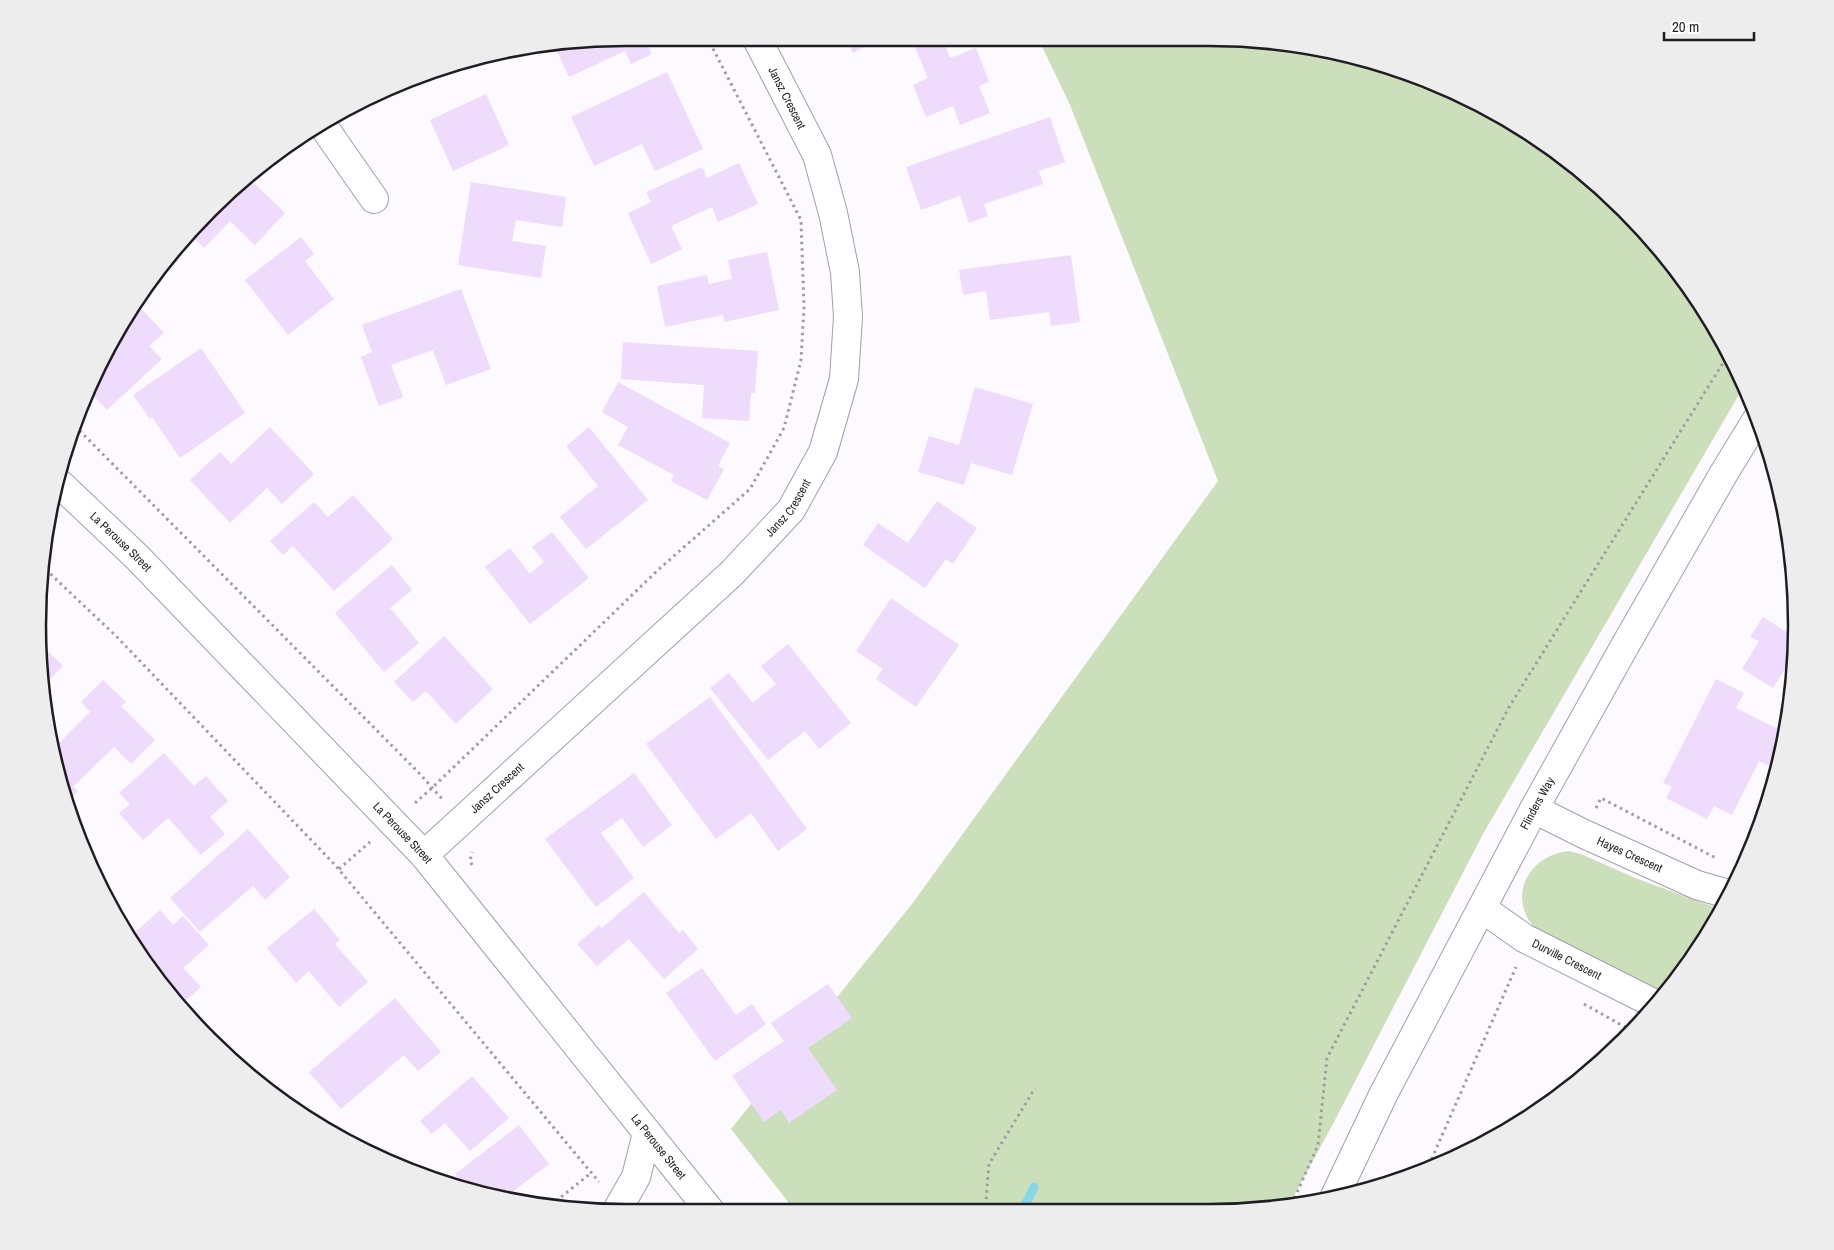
<svg xmlns="http://www.w3.org/2000/svg" width="1834" height="1250" font-family="'Archivo Narrow',sans-serif">
  <style>
    .green { fill: #ccdfbb }
    .lines { fill: none; stroke-linecap: round; stroke-linejoin: round }
    .stream { stroke: #86d7e7; stroke-width: 9 }
    .building { fill: #efdbfc }
    .minor-casing { stroke: #a59cae; stroke-width: 30 }
    .path { stroke: #9e9ca1; stroke-width: 3; stroke-dasharray: 2.5 4; stroke-linecap: butt }
    .minor { stroke: #fff; stroke-width: 28 }
    .labels { text-anchor: middle; stroke-width: 4; stroke-linejoin: round; paint-order: stroke }
    .street-label { font-size: 12px; fill: #201c23; stroke: #fff }
    .rim { fill: none; stroke: #201c23; stroke-width: 2.5 }
  </style>
  <rect width="100%" height="100%" fill="#fcfafe"/>
  <!-- green -->
  <g class="green">
    <path d="M1038,38H1209L1323,49L1398,69L1502,116L1625,210L1698,299L1744,386L1483,834L1334,1122L1289,1205L1209,1212H796L731,1129L912,904L1218,481L1070,105Z"/>
    <path d="M1569,851L1581,854L1635,878L1720,909L1697,952L1663,993L1538,931C1505,900 1527,855 1569,851Z"/>
  </g>
  <g class="lines">
    <!-- stream -->
    <path class="stream" d="M1022,1212L1034,1187"/>
  </g>
  <!-- building -->
  <g class="building">
    <path d="M625,37H644L652,54L631,64L625,51L569,77L555,47Z"/>
    <path d="M845,37H897L878,48L874,41L853,53Z"/>
    <path d="M918,37H942L950,58L976,48L989,82L979,86L990,113L960,125L953,106L926,117L913,85L928,78L912,40Z"/>
    <path d="M667,72L703,149L655,171L642,144L594,166L571,117Z"/>
    <path d="M486,94L509,145L453,171L430,120Z"/>
    <path d="M1050,117L1065,162L1039,171L1043,184L984,204L988,216L969,223L960,196L921,210L906,167Z"/>
    <path d="M739,163L758,204L718,222L712,207L671,226L682,249L651,264L628,213L651,202L646,192L702,167L707,178Z"/>
    <path d="M250,179L285,213L255,245L230,221L204,248L189,233Z"/>
    <path d="M471,182L566,197L562,227L516,220L512,241L546,246L541,278L458,265Z"/>
    <path d="M301,237L314,254L305,261L334,299L288,335L245,280Z"/>
    <path d="M767,252L779,310L724,322L723,315L665,327L657,286L707,275L709,284L732,279L728,260Z"/>
    <path d="M1071,255L1080,322L1051,326L1049,312L990,320L986,291L963,295L959,270Z"/>
    <path d="M461,289L491,369L446,385L433,350L391,365L403,397L379,406L361,357L372,352L362,325Z"/>
    <path d="M135,302L164,333L149,346L162,359L107,410L88,390L104,375L98,370Z"/>
    <path d="M623,342L758,351L755,393H751L749,421L702,418L704,385L621,379Z"/>
    <path d="M201,348L245,413L180,458L152,417L150,419L133,395Z"/>
    <path d="M618,382L730,443L718,466L724,469L707,500L671,481L674,475L618,445L628,427L602,412Z"/>
    <path d="M975,387L1033,404L1012,475L971,463L964,485L918,472L929,436L959,445Z"/>
    <path d="M270,427L314,474L282,504L267,488L230,523L190,480L220,452L231,464Z"/>
    <path d="M589,427L648,500L586,549L560,517L598,486L566,446Z"/>
    <path d="M353,495L393,539L334,591L293,546L283,555L270,541L314,502L328,517Z"/>
    <path d="M937,501L977,528L953,564L946,559L925,588L863,545L878,523L908,543Z"/>
    <path d="M552,532L589,578L530,624L485,567L510,548L530,574L544,562L532,547Z"/>
    <path d="M392,565L412,590L390,608L419,643L384,672L335,613Z"/>
    <path d="M891,598L959,645L916,707L876,679L883,669L856,651Z"/>
    <path d="M1763,617L1793,636L1796,631L1793,656L1773,688L1742,669L1759,641L1750,637Z"/>
    <path d="M444,636L493,689L456,724L426,691L413,702L394,682Z"/>
    <path d="M39,642L63,666L43,686Z"/>
    <path d="M788,644L851,723L819,749L805,731L768,760L710,688L729,673L753,703L776,684L761,666Z"/>
    <path d="M1716,679L1744,693L1736,708L1786,733L1785,737L1771,767L1759,761L1732,815L1714,806L1707,819L1666,798L1672,787L1663,783Z"/>
    <path d="M103,680L126,702L121,706L155,740L131,764L114,747L73,787L78,791L69,800L52,750L90,712L81,702Z"/>
    <path d="M710,697L807,829L778,851L751,813L716,839L646,744Z"/>
    <path d="M164,753L194,786L206,776L228,801L210,817L225,834L201,855L168,818L143,840L119,813L130,804L119,793Z"/>
    <path d="M634,773L672,825L643,847L622,818L601,833L634,878L596,907L545,839Z"/>
    <path d="M248,829L290,877L265,900L253,886L200,932L170,898Z"/>
    <path d="M644,892L679,933L683,930L698,949L664,979L629,939L597,966L577,944L599,925L602,928Z"/>
    <path d="M314,909L340,940L335,944L368,982L339,1007L309,971L296,983L267,948Z"/>
    <path d="M160,910L173,925L183,916L209,945L183,968L201,987L181,1005L137,952L129,938Z"/>
    <path d="M702,968L736,1015L752,1004L766,1024L715,1061L666,993Z"/>
    <path d="M828,984L852,1018L808,1048L837,1090L789,1123L781,1110L764,1122L732,1076L784,1041L771,1023Z"/>
    <path d="M395,998L441,1052L418,1071L404,1055L341,1109L309,1072Z"/>
    <path d="M472,1076L509,1118L470,1151L445,1123L432,1134L420,1121Z"/>
    <path d="M519,1125L549,1164L503,1199L465,1187L455,1174Z"/>
  </g>
  <g class="lines">
    <!-- minor casing -->
    <g class="minor-casing">
      <g id="minor">
        <path d="M321,123L374,199"/>
        <path id="s1" d="M60,484L137,557L424,855L711,1212"/>
        <path id="s2" d="M1534,809L1584,834L1697,885L1728,894"/>
        <path id="s3" d="M424,855L732,573L791,510L823,452L844,379L848,317L845,272L833,213L817,155L756,37"/>
        <path id="s4" d="M1483,909L1524,938L1655,1004"/>
        <path id="s5" d="M1334,1198L1384,1093L1534,809L1622,651L1724,473L1757,419"/>
        <path d="M616,1212L636,1177L647,1133"/>
      </g>
    </g>
    <!-- path -->
    <g class="path">
      <path d="M75,426L420,774L443,800"/>
      <path d="M41,565L116,636L336,866L599,1182"/>
      <path d="M415,803L432,788L658,570L750,489L784,428L801,360L804,308L801,220L707,37"/>
      <path d="M1596,808L1601,798L1716,858"/>
      <path d="M472,865L470,861L472,852"/>
      <path d="M339,869L370,842"/>
      <path d="M1584,1004L1632,1031"/>
      <path d="M1429,1165L1516,967"/>
      <path d="M1292,1204L1318,1145L1327,1058L1509,707L1728,355"/>
      <path d="M551,1205L591,1173"/>
      <path d="M985,1212L989,1164L1035,1088"/>
    </g>
    <!-- minor -->
    <use href="#minor" class="minor"/>
  </g>
  <g class="labels">
    <!-- street labels -->
    <g class="street-label">
      <text transform="translate(787 98) rotate(63)" y="4">Jansz Crescent</text>
      <text dy="4" stroke="none"><textPath href="#s3" startOffset="504">Jansz Crescent</textPath></text>
      <text dy="4" stroke="none"><textPath href="#s1" startOffset="84">La Perouse Street</textPath></text>
      <text dy="4" stroke="none"><textPath href="#s3" startOffset="99">Jansz Crescent</textPath></text>
      <text dy="4" stroke="none"><textPath href="#s5" startOffset="444">Flinders Way</textPath></text>
      <text dy="4" stroke="none"><textPath href="#s1" startOffset="489">La Perouse Street</textPath></text>
      <text dy="4" stroke="none"><textPath href="#s2" startOffset="106">Hayes Crescent</textPath></text>
      <text dy="4" stroke="none"><textPath href="#s4" startOffset="98">Durville Crescent</textPath></text>
      <text dy="4" stroke="none"><textPath href="#s1" startOffset="894">La Perouse Street</textPath></text>
    </g>
  </g>
  <!-- crop -->
  <path d="M0 0H1834V1250H0ZM625 46H1209A579 579 0 0 1 1788 625V625A579 579 0 0 1 1209 1204H625A579 579 0 0 1 46 625V625A579 579 0 0 1 625 46Z" fill="#ededed" fill-rule="evenodd"/>
  <path class="rim" d="M625 46H1209A579 579 0 0 1 1788 625V625A579 579 0 0 1 1209 1204H625A579 579 0 0 1 46 625V625A579 579 0 0 1 625 46Z"/>
  <!-- scale -->
  <path d="M1664 32v8h90v-8" fill="none" stroke="#201c23" stroke-width="2.5"/>
  <text x="1672" y="32" font-size="15" fill="#201c23" stroke="#ffffff" stroke-width="4" paint-order="stroke">20 m</text>
</svg>
